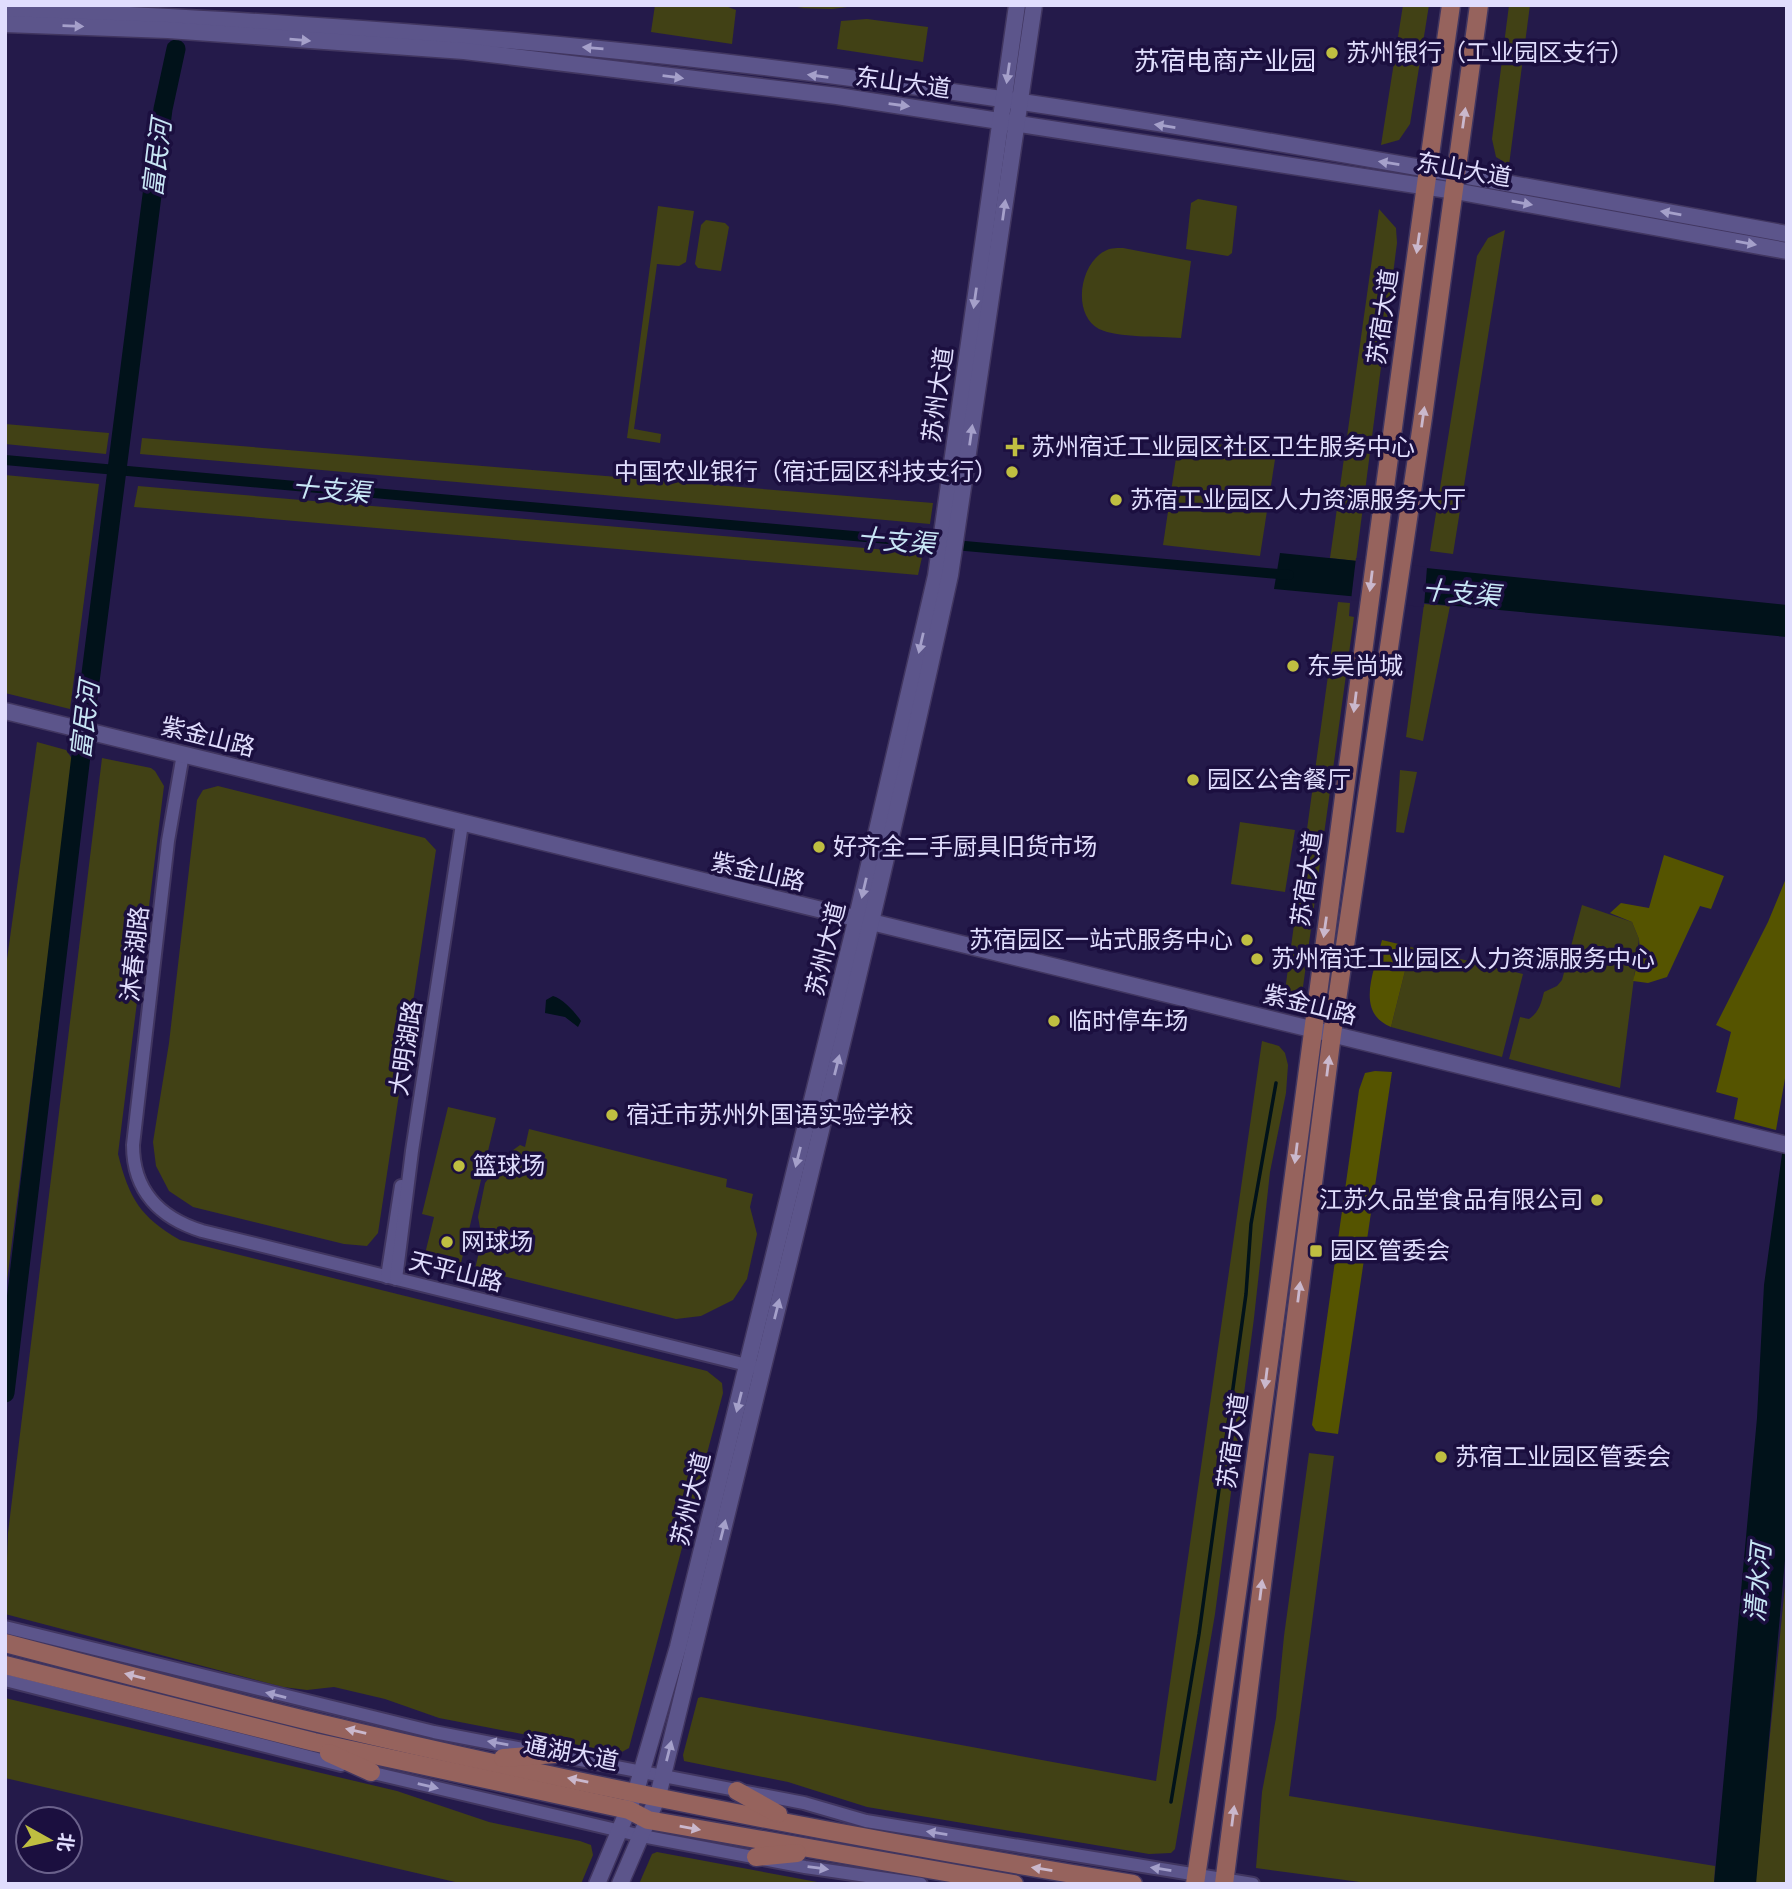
<svg xmlns="http://www.w3.org/2000/svg" width="1792" height="1889" font-family="Overpass,'Noto Sans SC',sans-serif">
  <style>
    .green { fill: #414115 }
    .forest { fill: #555400 }
    .water { fill: #01121a }
    .pier { fill: #241a4a }
    .lines { fill: none; stroke-linecap: round; stroke-linejoin: round }
    .stream { stroke: #01121a; stroke-width: 3.5 }
    .canal { stroke: #01121a; stroke-width: 10 }
    .river { stroke: #01121a; stroke-width: 19 }
    .street-casing { stroke: #413660; stroke-width: 16 }
    .secondary-casing { stroke: #413660; stroke-width: 19 }
    .primary-casing { stroke: #413660; stroke-width: 21 }
    .street { stroke: #5c558b; stroke-width: 12 }
    .secondary { stroke: #5c558b; stroke-width: 16 }
    .primary { stroke: #96635d; stroke-width: 18 }
    .oneway { fill: #a5a0ca }
    .oneway2 { fill: #cab8cd }
    .poi-dot { fill: #bfbe41; stroke: #1b0f3f; stroke-width: 2.5 }
    .labels { text-anchor: middle; stroke-width: 7; stroke-linejoin: round; paint-order: stroke }
    .poi-label { font-size: 24px; fill: #e0ddfd; stroke: #1b0f3f; text-anchor: start }
    .street-label { font-size: 24px; fill: #e0ddfd; stroke: #1b0f3f }
    .neighbourhood-label { font-size: 26px; fill: #e0ddfd; stroke: #1b0f3f }
    .water-label { font-size: 26px; font-style: italic; fill: #c8e6f5; stroke: #1b0f3f }
  </style>
  <rect width="100%" height="100%" fill="#241a4a"/>
  <!-- green -->
  <g class="green">
    <path d="M655,5H723L736,10L732,44L651,32Z"/>
    <path d="M817,5H863L832,9L797,8Z"/>
    <path d="M1403,5H1429L1410,124L1399,140L1381,145Z"/>
    <path d="M1509,5H1530L1509,165L1496,157L1492,139Z"/>
    <path d="M867,19L928,27L923,62L837,49L841,21Z"/>
    <path d="M1198,199L1237,206L1232,253L1228,256L1186,249L1191,203Z"/>
    <path d="M658,206L694,211L686,262L679,266L657,264L634,429L661,434L660,443L627,438Z"/>
    <path d="M1379,209L1396,228L1397,243L1356,561L1330,558Z"/>
    <path d="M706,220L725,223L729,227L721,271L698,268L695,264L701,225Z"/>
    <path d="M1505,230L1453,554L1430,551L1477,256L1488,238Z"/>
    <path d="M1123,248L1191,261L1181,338C1159,336 1118,338 1099,329C1071,314 1080,261 1107,250C1111,248 1118,248 1123,248Z"/>
    <path d="M5,424L109,433L106,454L5,444Z"/>
    <path d="M142,438L933,503L930,524L140,454Z"/>
    <path d="M1179,438L1276,453L1260,556L1163,545Z"/>
    <path d="M5,475L99,484L70,709L5,693Z"/>
    <path d="M138,486L923,553L918,575L134,507Z"/>
    <path d="M1338,602L1350,603L1349,616L1354,617L1302,994L1295,1000L1284,998Z"/>
    <path d="M1424,604L1450,606L1423,741L1406,737Z"/>
    <path d="M37,742L66,750L73,760L5,1297V974Z"/>
    <path d="M102,758L151,768L155,771L164,786L118,1154C129,1198 140,1217 180,1240L707,1371L722,1383L723,1393L629,1748L620,1753L439,1718L385,1699L334,1687L307,1690L283,1687L5,1614L8,1533Z"/>
    <path d="M1400,770L1417,772L1404,833L1396,832Z"/>
    <path d="M218,786L425,838L436,850L378,1233L367,1246L344,1244L193,1207L169,1191L156,1166L153,1142L169,1043L197,800L203,790Z"/>
    <path d="M1240,822L1295,830L1285,892L1231,884Z"/>
    <path d="M1582,905L1632,922L1639,939L1620,1088L1509,1059L1520,1017L1529,1019C1539,1012 1541,1004 1544,992L1557,986L1562,980Z"/>
    <path d="M1411,947L1523,974L1502,1057L1391,1027Z"/>
    <path d="M1262,1041L1279,1046L1285,1053L1288,1065L1286,1093L1270,1172L1254,1318L1215,1614L1175,1849L1171,1853L1149,1854L867,1807L788,1782L684,1761L683,1755L698,1698L701,1697L1156,1781Z"/>
    <path d="M448,1107L496,1118L460,1267L424,1258L434,1217L422,1214Z"/>
    <path d="M529,1129L727,1179L726,1187L753,1194L750,1207L757,1234L747,1279L733,1300L701,1316L676,1319L475,1269L482,1239L478,1217L485,1183L505,1156L520,1145L525,1147Z"/>
    <path d="M1309,1453L1334,1456L1289,1796L1715,1866L1714,1884H1375L1256,1868L1262,1792L1276,1718L1284,1636Z"/>
    <path d="M1787,1566V1884H1755Z"/>
    <path d="M5,1698L397,1791L489,1822L580,1841L591,1845L593,1855L581,1884H464L5,1778Z"/>
    <path d="M657,1852L828,1884H639L652,1854Z"/>
  </g>
  <!-- forest -->
  <g class="forest">
    <path d="M1664,855L1724,876L1711,909L1700,906L1667,977L1648,983L1633,981L1640,952L1639,939L1632,922L1610,913L1621,903L1649,908Z"/>
    <path d="M1787,876V1067L1776,1130L1734,1119L1738,1098L1716,1092L1731,1032L1716,1025L1768,922Z"/>
    <path d="M1382,940L1411,947L1391,1027C1354,1012 1375,970 1382,940Z"/>
    <path d="M1375,1071L1392,1072L1338,1434L1316,1431L1312,1425L1359,1090L1365,1073Z"/>
  </g>
  <!-- water -->
  <g class="water">
    <path d="M1280,553L1787,605V637L1274,589Z"/>
    <path d="M553,996C563,999 575,1012 581,1021L578,1027L565,1017L545,1013L546,1000Z"/>
    <path d="M1787,1118V1537L1756,1884H1714L1757,1418L1764,1285Z"/>
  </g>
  <!-- pier -->
  <path class="pier" d="M1356,558L1427,567L1424,607L1351,600Z"/>
  <g class="lines">
    <!-- stream -->
    <path class="stream" d="M1171,1802L1199,1634L1246,1294L1251,1224L1276,1083"/>
    <!-- canal -->
    <path class="canal" d="M5,460L1289,575"/>
    <!-- river -->
    <path class="river" d="M5,1393L87,705L163,109L176,49"/>
    <!-- street casing -->
    <g class="street-casing">
      <g id="street">
        <path d="M183,754L168,841L133,1145C133,1191 160,1218 202,1231L755,1367"/>
        <path d="M387,1277L401,1186"/>
        <path d="M396,1279L412,1151L462,824"/>
        <path d="M5,1627L434,1732L804,1803L866,1821L1253,1884"/>
        <path d="M5,1680L341,1765"/>
        <path d="M365,1771L642,1836L805,1867L921,1884"/>
      </g>
    </g>
    <!-- secondary casing -->
    <g class="secondary-casing">
      <g id="secondary">
        <path d="M5,9C204,18 402,29 600,49C998,88 1393,162 1787,234"/>
        <path d="M5,24L168,30L464,51L837,96L1455,191L1787,251"/>
        <path d="M5,711L1787,1145"/>
        <path d="M597,1884L636,1791L678,1647L857,917L936,576L1017,5"/>
        <path d="M620,1884L658,1796C756,1389 861,984 950,575L1034,5"/>
      </g>
    </g>
    <!-- primary casing -->
    <g class="primary-casing">
      <g id="primary">
        <path d="M5,1643C108,1670 211,1697 314,1722C585,1787 859,1839 1133,1884"/>
        <path d="M5,1665L314,1742L629,1810L648,1820L1014,1884"/>
        <path d="M329,1753L371,1772"/>
        <path d="M503,1758L555,1754"/>
        <path d="M737,1791L778,1814"/>
        <path d="M756,1857L797,1853"/>
        <path d="M1195,1884C1288,1259 1362,631 1451,5"/>
        <path d="M1224,1884L1332,1034L1423,417L1479,5"/>
      </g>
    </g>
    <!-- street -->
    <use href="#street" class="street"/>
    <!-- secondary -->
    <use href="#secondary" class="secondary"/>
    <!-- primary -->
    <use href="#primary" class="primary"/>
  </g>
  <!-- one-way arrows -->
  <defs><path id="oneway-solid" d="M-6-.8H1V-3.2L6.5 0L1 3.2V.8H-6Z" transform="scale(1.75)"/></defs>
  <g class="oneway">
    <use href="#oneway-solid" transform="translate(73 26) rotate(2)"/>
    <use href="#oneway-solid" transform="translate(300 40) rotate(5)"/>
    <use href="#oneway-solid" transform="translate(593 48) rotate(-175)"/>
    <use href="#oneway-solid" transform="translate(1008 73) rotate(98)"/>
    <use href="#oneway-solid" transform="translate(818 76) rotate(-172)"/>
    <use href="#oneway-solid" transform="translate(673 77) rotate(7)"/>
    <use href="#oneway-solid" transform="translate(899 105) rotate(8)"/>
    <use href="#oneway-solid" transform="translate(1165 126) rotate(-171)"/>
    <use href="#oneway-solid" transform="translate(1389 163) rotate(-171)"/>
    <use href="#oneway-solid" transform="translate(1522 203) rotate(10)"/>
    <use href="#oneway-solid" transform="translate(1004 210) rotate(-82)"/>
    <use href="#oneway-solid" transform="translate(1671 213) rotate(-170)"/>
    <use href="#oneway-solid" transform="translate(1746 243) rotate(10)"/>
    <use href="#oneway-solid" transform="translate(975 298) rotate(98)"/>
    <use href="#oneway-solid" transform="translate(971 435) rotate(-82)"/>
    <use href="#oneway-solid" transform="translate(921 643) rotate(103)"/>
    <use href="#oneway-solid" transform="translate(864 888) rotate(103)"/>
    <use href="#oneway-solid" transform="translate(837 1065) rotate(-76)"/>
    <use href="#oneway-solid" transform="translate(798 1157) rotate(104)"/>
    <use href="#oneway-solid" transform="translate(777 1309) rotate(-76)"/>
    <use href="#oneway-solid" transform="translate(739 1402) rotate(104)"/>
    <use href="#oneway-solid" transform="translate(723 1530) rotate(-76)"/>
    <use href="#oneway-solid" transform="translate(276 1695) rotate(-166)"/>
    <use href="#oneway-solid" transform="translate(498 1743) rotate(-170)"/>
    <use href="#oneway-solid" transform="translate(669 1751) rotate(-76)"/>
    <use href="#oneway-solid" transform="translate(428 1786) rotate(13)"/>
    <use href="#oneway-solid" transform="translate(937 1833) rotate(-171)"/>
    <use href="#oneway-solid" transform="translate(818 1868) rotate(7)"/>
    <use href="#oneway-solid" transform="translate(1161 1869) rotate(-171)"/>
  </g>
  <g class="oneway2">
    <use href="#oneway-solid" transform="translate(1464 118) rotate(-82)"/>
    <use href="#oneway-solid" transform="translate(1418 243) rotate(98)"/>
    <use href="#oneway-solid" transform="translate(1423 417) rotate(-82)"/>
    <use href="#oneway-solid" transform="translate(1371 581) rotate(97)"/>
    <use href="#oneway-solid" transform="translate(1355 702) rotate(97)"/>
    <use href="#oneway-solid" transform="translate(1325 927) rotate(98)"/>
    <use href="#oneway-solid" transform="translate(1328 1066) rotate(-83)"/>
    <use href="#oneway-solid" transform="translate(1296 1153) rotate(97)"/>
    <use href="#oneway-solid" transform="translate(1299 1292) rotate(-83)"/>
    <use href="#oneway-solid" transform="translate(1266 1378) rotate(97)"/>
    <use href="#oneway-solid" transform="translate(1261 1590) rotate(-83)"/>
    <use href="#oneway-solid" transform="translate(135 1676) rotate(-166)"/>
    <use href="#oneway-solid" transform="translate(356 1731) rotate(-167)"/>
    <use href="#oneway-solid" transform="translate(578 1780) rotate(-169)"/>
    <use href="#oneway-solid" transform="translate(1233 1816) rotate(-83)"/>
    <use href="#oneway-solid" transform="translate(690 1828) rotate(10)"/>
    <use href="#oneway-solid" transform="translate(1042 1869) rotate(-171)"/>
  </g>
  <!-- markers -->
  <g class="poi-dot">
    <circle cx="1332" cy="53" r="7"/>
    <path d="M1011.5 436.5h7v7h7v7h-7v7h-7v-7h-7v-7h7z"/>
    <circle cx="1012" cy="472" r="7"/>
    <circle cx="1116" cy="500" r="7"/>
    <circle cx="1293" cy="666" r="7"/>
    <circle cx="1193" cy="780" r="7"/>
    <circle cx="819" cy="847" r="7"/>
    <circle cx="1247" cy="940" r="7"/>
    <circle cx="1257" cy="959" r="7"/>
    <circle cx="1054" cy="1021" r="7"/>
    <circle cx="612" cy="1115" r="7"/>
    <circle cx="459" cy="1166" r="7"/>
    <circle cx="1597" cy="1200" r="7"/>
    <circle cx="447" cy="1242" r="7"/>
    <rect x="1309" y="1244" width="14" height="14" rx="3.5"/>
    <circle cx="1441" cy="1457" r="7"/>
  </g>
  <g class="labels">
    <!-- poi labels -->
    <g class="poi-label">
      <text x="1346" y="61">苏州银行（工业园区支行）</text>
      <text x="1031" y="455">苏州宿迁工业园区社区卫生服务中心</text>
      <text x="998" y="480" text-anchor="end">中国农业银行（宿迁园区科技支行）</text>
      <text x="1130" y="508">苏宿工业园区人力资源服务大厅</text>
      <text x="1307" y="674">东吴尚城</text>
      <text x="1207" y="788">园区公舍餐厅</text>
      <text x="833" y="855">好齐全二手厨具旧货市场</text>
      <text x="1233" y="948" text-anchor="end">苏宿园区一站式服务中心</text>
      <text x="1271" y="967">苏州宿迁工业园区人力资源服务中心</text>
      <text x="1068" y="1029">临时停车场</text>
      <text x="626" y="1123">宿迁市苏州外国语实验学校</text>
      <text x="473" y="1174">篮球场</text>
      <text x="1583" y="1208" text-anchor="end">江苏久品堂食品有限公司</text>
      <text x="461" y="1250">网球场</text>
      <text x="1330" y="1259">园区管委会</text>
      <text x="1455" y="1465">苏宿工业园区管委会</text>
    </g>
    <!-- street labels -->
    <g class="street-label">
      <text transform="translate(903 83) rotate(8)" y="8">东山大道</text>
      <text transform="translate(1464 170) rotate(10)" y="8">东山大道</text>
      <text transform="translate(1383 317) rotate(-82)" y="8">苏宿大道</text>
      <text transform="translate(938 395) rotate(-82)" y="8">苏州大道</text>
      <text transform="translate(208 737) rotate(14)" y="8">紫金山路</text>
      <text transform="translate(758 872) rotate(13)" y="8">紫金山路</text>
      <text transform="translate(1307 879) rotate(-82)" y="8">苏宿大道</text>
      <text transform="translate(826 949) rotate(-76)" y="8">苏州大道</text>
      <text transform="translate(135 954) rotate(-84)" y="8">沐春湖路</text>
      <text transform="translate(1310 1005) rotate(14)" y="8">紫金山路</text>
      <text transform="translate(406 1048) rotate(-81)" y="8">大明湖路</text>
      <text transform="translate(456 1272) rotate(14)" y="8">天平山路</text>
      <text transform="translate(1233 1441) rotate(-82)" y="8">苏宿大道</text>
      <text transform="translate(691 1499) rotate(-76)" y="8">苏州大道</text>
      <text transform="translate(571 1753) rotate(11)" y="8">通湖大道</text>
    </g>
    <!-- neighbourhood labels -->
    <g class="neighbourhood-label">
      <text x="1225" y="70">苏宿电商产业园</text>
    </g>
    <!-- water labels -->
    <g class="water-label">
      <text transform="translate(157 158) rotate(-83)" y="9">富民河</text>
      <text transform="translate(331 490) rotate(5)" y="9">十支渠</text>
      <text transform="translate(896 541) rotate(5)" y="9">十支渠</text>
      <text transform="translate(1461 593) rotate(5)" y="9">十支渠</text>
      <text transform="translate(85 720) rotate(-83)" y="9">富民河</text>
      <text transform="translate(1758 1583) rotate(-85)" y="9">清水河</text>
    </g>
  </g>
  <!-- border -->
  <rect width="1792" height="1889" fill="none" stroke="#e0ddfd" stroke-width="14"/>
  <!-- north arrow -->
  <g transform="translate(49 1840) rotate(98)"><circle r="33" fill="#1b0f3f" stroke="#6a618b" stroke-width="2"/>
  <path d="M0-5L12 26L0 18L-12 26Z" fill="#bfbe41"/>
  <text y="-10" font-size="19" font-weight="bold" text-anchor="middle" fill="#e0ddfd">北</text>
  </g>
</svg>
